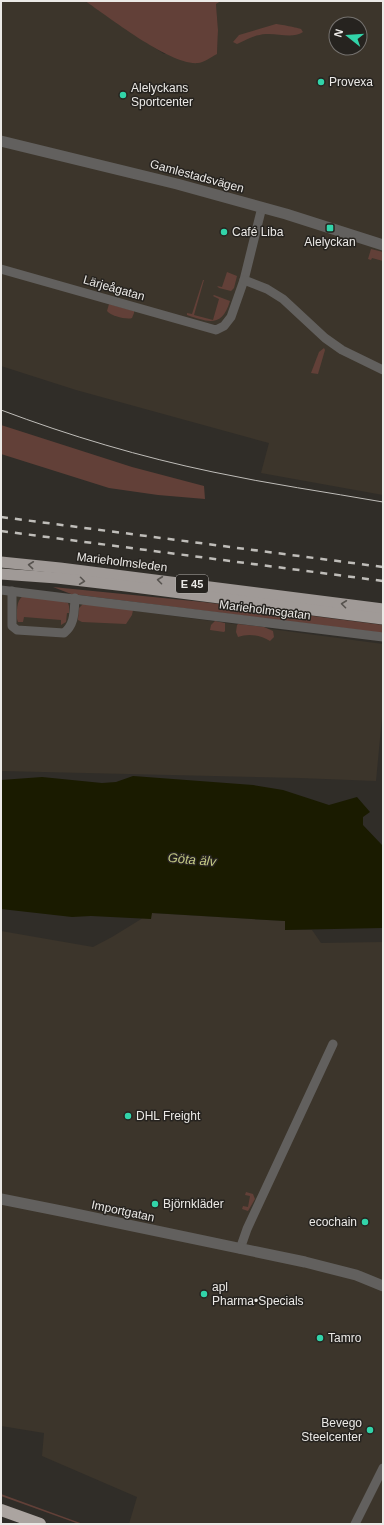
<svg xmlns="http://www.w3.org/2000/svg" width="384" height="1525" font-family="Arial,sans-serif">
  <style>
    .built { fill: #3c352b; fill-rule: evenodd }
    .green { fill: #624038 }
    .water { fill: #1a1b00 }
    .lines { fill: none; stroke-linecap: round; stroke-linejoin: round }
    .minor { stroke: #62605e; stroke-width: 9 }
    .tertiary { stroke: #62605e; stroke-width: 11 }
    .trunk { stroke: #a09a97; stroke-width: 11 }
    .motorway { stroke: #aba4a0; stroke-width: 12 }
    .tram { stroke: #bfbdb9; stroke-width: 1 }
    .rail { stroke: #bfbdb9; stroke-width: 2.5; stroke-dasharray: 7 7; stroke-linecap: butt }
    .oneway { stroke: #57534f }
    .poi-dot { fill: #32d4a9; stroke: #26231f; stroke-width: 1.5 }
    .labels { text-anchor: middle; stroke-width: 3; stroke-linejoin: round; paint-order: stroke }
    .shield { fill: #26231f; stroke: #b0aeaa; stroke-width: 1 }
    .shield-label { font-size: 11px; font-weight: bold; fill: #ebe9e6 }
    .poi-label { font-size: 12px; fill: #ebe9e6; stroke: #26231f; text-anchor: start }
    .street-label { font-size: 12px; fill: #ebe9e6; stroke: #26231f }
    .water-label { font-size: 13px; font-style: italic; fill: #c4c985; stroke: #26231f }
  </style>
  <rect width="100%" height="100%" fill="#302d28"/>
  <!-- built -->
  <g class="built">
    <path d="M1,1H85L164,54H217L218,30L216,4L221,1H383V495L261,473L269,443L76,390L1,366ZM336,24H360V48H336Z"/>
    <path d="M1,593L383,644V707L376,781L300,778L1,771Z"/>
    <path d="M151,913L285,921V930H312L321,943L383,942V1524H129L137,1497L42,1456L44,1433L1,1426V931L93,947L112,937Z"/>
  </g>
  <!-- green -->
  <g class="green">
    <path d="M85,1H221L216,4L218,30L217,54C211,57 203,63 198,63C171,66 109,17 85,1Z"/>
    <path d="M276,24C279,24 299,28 301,29C302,30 302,31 303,32C292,39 278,33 266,34C253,35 247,40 237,44L233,42L239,35Z"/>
    <path d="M371,249L383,252V261L372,258L371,260L368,259Z"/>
    <path d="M227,272L237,276L234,288L231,291L219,288L217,286L222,287Z"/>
    <path d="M203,280H204L194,315L213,320L219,299L213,296L214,295L230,301C222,328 208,322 187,315V313L192,314Z"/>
    <path d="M109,304L134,311V313L132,318C127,320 111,316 107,311Z"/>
    <path d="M324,348L325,350L318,374L311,373L319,352Z"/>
    <path d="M1,425L132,467L204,486L205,499L158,495L109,488L1,454Z"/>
    <path d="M53,587L203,602L383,625V633L71,594Z"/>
    <path d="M23,596L62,601L68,603L69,606V613H67L66,622L61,625V620L24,617L23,622H18L17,619C17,611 16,601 23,596Z"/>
    <path d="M83,604L133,610L132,615L126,624L82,622L78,620V619L79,608Z"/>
    <path d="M215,621L225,623V631L224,632L210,630L211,625Z"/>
    <path d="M238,624L264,627L273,631L274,637L270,641C261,635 248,633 238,637L236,632L237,625Z"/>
    <path d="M246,1192L253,1194L255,1199L248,1211L242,1209L243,1206L248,1207L250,1196L245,1195Z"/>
    <path d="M1,1494L83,1524H79L1,1496Z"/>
  </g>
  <!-- water -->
  <path class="water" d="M133,776L253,785L283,790L329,805L357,797L370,812L363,817V825L382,845L383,928L285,930V921L152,913L151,919L91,916L72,917L1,909V780L42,777L102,783L116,782Z"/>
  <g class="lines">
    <!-- minor -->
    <g class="minor">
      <path d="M1,269L216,330L224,326L231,317L244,280L262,207"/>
      <path d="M244,280L267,289L283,299L325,338L342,350L383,370"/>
      <path d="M1,590L383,637"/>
      <path d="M12,591V626L17,630L64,633C75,624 74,612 75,598"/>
      <path d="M240,1249L247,1229L333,1044"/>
      <path d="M355,1524L383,1468"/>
    </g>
    <!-- tertiary -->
    <g class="tertiary">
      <path d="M1,141L177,184L286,214L383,245"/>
      <path d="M1,1199L66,1212L305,1262L356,1275L383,1286"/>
    </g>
    <!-- trunk -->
    <g class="trunk">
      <path d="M1,562L60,568L383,609"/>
      <path d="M1,574L57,578L126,586L383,619"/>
    </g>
    <!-- motorway -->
    <path class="motorway" d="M1,1510L40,1524"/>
    <!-- tram -->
    <path class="tram" d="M1,410C70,436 141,457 213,472C269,484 326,492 383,502"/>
    <!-- rail -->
    <g class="rail">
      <path d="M1,517L383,567"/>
      <path d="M1,531L383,581"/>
    </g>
  </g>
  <!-- one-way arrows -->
  <defs><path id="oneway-chevron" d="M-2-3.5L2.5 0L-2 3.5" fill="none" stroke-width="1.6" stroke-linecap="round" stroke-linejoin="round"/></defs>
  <g class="oneway">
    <use href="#oneway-chevron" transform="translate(31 565) rotate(-174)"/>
    <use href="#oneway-chevron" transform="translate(160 580) rotate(-173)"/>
    <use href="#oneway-chevron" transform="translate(82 581) rotate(7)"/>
    <use href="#oneway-chevron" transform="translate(344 604) rotate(-173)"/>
  </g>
  <!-- markers -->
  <g class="poi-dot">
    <circle cx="321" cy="82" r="4"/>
    <circle cx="123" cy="95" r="4"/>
    <rect x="326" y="224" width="8" height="8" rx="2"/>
    <circle cx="224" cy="232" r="4"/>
    <circle cx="128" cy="1116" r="4"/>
    <circle cx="155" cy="1204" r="4"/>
    <circle cx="365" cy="1222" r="4"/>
    <circle cx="204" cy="1294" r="4"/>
    <circle cx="320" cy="1338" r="4"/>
    <circle cx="370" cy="1430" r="4"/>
  </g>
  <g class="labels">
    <!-- shield labels -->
    <rect class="shield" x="176" y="575" width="32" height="18" rx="3"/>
    <g class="shield-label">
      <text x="192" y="588">E 45</text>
    </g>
    <!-- poi labels -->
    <g class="poi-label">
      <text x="329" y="86">Provexa</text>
      <text x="131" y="92">Alelyckans<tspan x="131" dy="14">Sportcenter</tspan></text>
      <text x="232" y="236">Café Liba</text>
      <text x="330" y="246" text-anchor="middle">Alelyckan</text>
      <text x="136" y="1120">DHL Freight</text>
      <text x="163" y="1208">Björnkläder</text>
      <text x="357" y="1226" text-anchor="end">ecochain</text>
      <text x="212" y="1291">apl<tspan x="212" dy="14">Pharma•Specials</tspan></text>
      <text x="328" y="1342">Tamro</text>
      <text x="362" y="1427" text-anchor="end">Bevego<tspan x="362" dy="14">Steelcenter</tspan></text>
    </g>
    <!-- street labels -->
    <g class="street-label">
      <text transform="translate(197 176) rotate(15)" y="4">Gamlestadsvägen</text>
      <text transform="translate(114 288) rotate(16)" y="4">Lärjeågatan</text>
      <text transform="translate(122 562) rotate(7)" y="4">Marieholmsleden</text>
      <text transform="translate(265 610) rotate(7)" y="4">Marieholmsgatan</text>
      <text transform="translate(123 1211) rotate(12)" y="4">Importgatan</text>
    </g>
    <!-- water labels -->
    <g class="water-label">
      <text transform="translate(192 859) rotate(5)" y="5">Göta älv</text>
    </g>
  </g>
  <!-- border -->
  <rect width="384" height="1525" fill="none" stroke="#ebe9e6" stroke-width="4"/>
  <!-- north arrow -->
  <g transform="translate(348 36) rotate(287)"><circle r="19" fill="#26231f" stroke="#75726f"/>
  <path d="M0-3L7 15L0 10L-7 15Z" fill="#32d4a9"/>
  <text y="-6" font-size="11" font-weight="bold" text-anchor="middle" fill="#ebe9e6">N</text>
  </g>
</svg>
